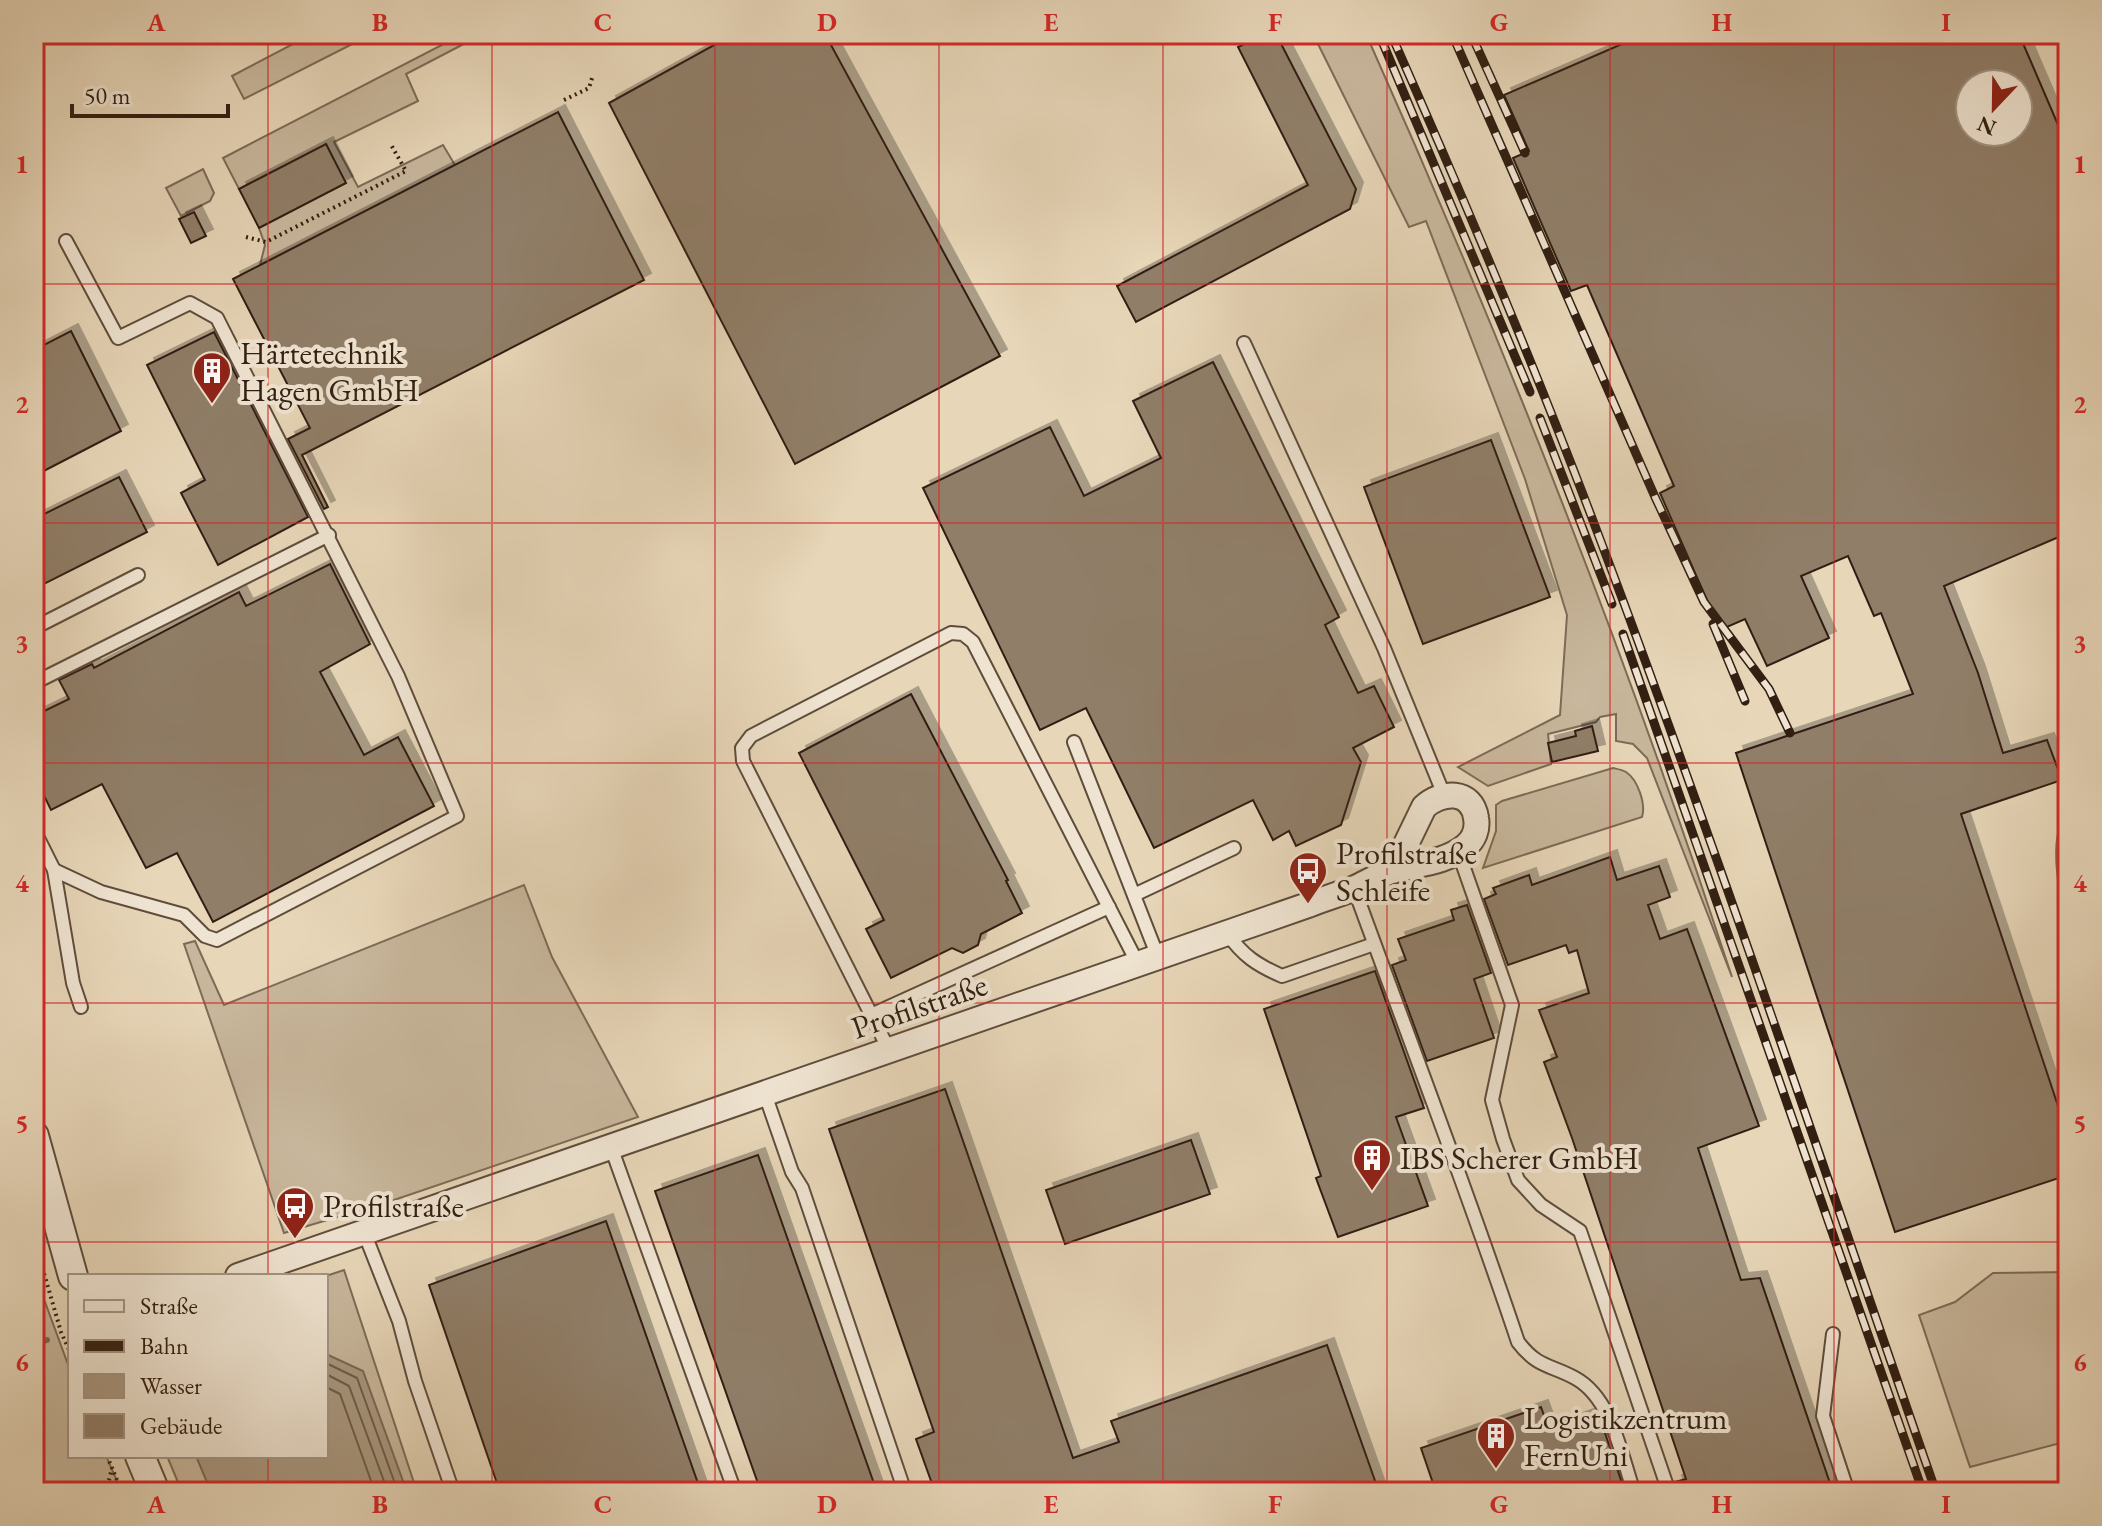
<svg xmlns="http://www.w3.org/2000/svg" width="2102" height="1526" font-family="'EB Garamond',serif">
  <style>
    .grass { fill: #c8b79c; stroke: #7d6b57; stroke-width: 2 }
    .water { fill: #a99880; stroke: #796854; stroke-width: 2 }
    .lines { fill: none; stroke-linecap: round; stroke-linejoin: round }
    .shore { stroke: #6e5c49; stroke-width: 2 }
    .stream { stroke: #796854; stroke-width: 6 }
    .building { fill: #907e68; stroke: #321f12; stroke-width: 2; fill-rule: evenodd; filter: url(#shadow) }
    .service-casing { stroke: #5f4d3c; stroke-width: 16 }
    .minor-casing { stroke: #5f4d3c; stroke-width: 28 }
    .tertiary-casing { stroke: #5f4d3c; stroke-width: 32 }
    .path { stroke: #321f12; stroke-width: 4; stroke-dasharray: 2 4; stroke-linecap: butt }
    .service { stroke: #efe4d1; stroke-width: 12 }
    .minor { stroke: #efe4d1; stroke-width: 24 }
    .tertiary { stroke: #efe4d1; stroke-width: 28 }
    .rail-casing { stroke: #321f12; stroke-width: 9 }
    .rail { stroke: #efe4d1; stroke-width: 6; stroke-dasharray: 18; stroke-linecap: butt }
    .grid { fill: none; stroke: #d62828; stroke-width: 2; stroke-opacity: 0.55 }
    .labels { text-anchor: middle; stroke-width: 8; stroke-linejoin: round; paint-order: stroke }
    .poi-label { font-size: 32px; fill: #321f12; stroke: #efe4d1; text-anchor: start }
    .street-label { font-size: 32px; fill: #321f12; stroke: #efe4d1 }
    .neatline { fill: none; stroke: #d62828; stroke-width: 3 }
    .grid-label { font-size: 26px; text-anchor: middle; font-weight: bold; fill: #d62828 }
  </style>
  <defs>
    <filter id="shadow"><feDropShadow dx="7" dy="-7" stdDeviation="0" flood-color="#0004"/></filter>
  </defs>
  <rect width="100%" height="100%" fill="#e7d6b8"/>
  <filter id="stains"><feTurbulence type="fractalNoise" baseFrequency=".0025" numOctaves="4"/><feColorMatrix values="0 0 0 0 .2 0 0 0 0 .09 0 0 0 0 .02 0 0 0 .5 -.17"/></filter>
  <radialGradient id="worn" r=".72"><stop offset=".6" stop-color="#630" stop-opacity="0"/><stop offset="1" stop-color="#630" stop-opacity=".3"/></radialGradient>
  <!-- grass -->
  <g class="grass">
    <path d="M312,34H372L244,99L232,76Z"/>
    <path d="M463,34H483L406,74L418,101L334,142L358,187L443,145L455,165L260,265L265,245L259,228L345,183L326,144L239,189L223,158Z"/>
    <path d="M1313,34H1366C1504,342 1627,656 1732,977L1647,758L1633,744L1616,741V714L1600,717L1596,722L1548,734L1551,764L1488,786L1458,767L1560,715L1567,615L1525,479L1426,221L1409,227Z"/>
    <path d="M203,169L214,193L210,201L181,216L166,188Z"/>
    <path d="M1613,768C1617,769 1623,770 1626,772C1638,780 1646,804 1642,817L1483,868L1496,831V805L1502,801Z"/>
    <path d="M2068,813V938C2063,907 2044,836 2068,813Z"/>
    <path d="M524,885L552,957L638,1117L394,1200L284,1233L184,944L195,941L224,1005Z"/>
    <path d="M344,1270L417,1492H182L167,1456H326V1276Z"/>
    <path d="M34,1272L70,1370V1456H106L122,1492H34Z"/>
    <path d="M2068,1272V1441L1970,1467L1919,1315L1955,1302L1993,1273Z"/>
  </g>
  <!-- water -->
  <path class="water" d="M326,1354L363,1371L407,1492H211L196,1456H326Z"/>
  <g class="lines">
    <!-- shore -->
    <g class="shore">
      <path d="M326,1363L357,1378L398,1492"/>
      <path d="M326,1374L349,1386L388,1492"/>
      <path d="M326,1387L340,1394L375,1492"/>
    </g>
    <!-- stream -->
    <path class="stream" d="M34,1344L47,1340"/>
  </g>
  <!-- building -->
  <g class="building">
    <path d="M734,34H825L1000,356L795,464L609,103Z"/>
    <path d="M1265,34H1276L1356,189L1350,209L1136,322L1117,286L1308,185L1238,47Z"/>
    <path d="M1645,34H2019L2068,148V533L1944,586L1978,673L2003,753L2047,740L2062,780L1961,814L2068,1136V1175L1895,1232L1736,753L1913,694L1881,613L1874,616L1848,556L1801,576L1829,638L1767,666L1745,619L1720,630L1660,493L1674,486L1587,285L1571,291L1513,158L1529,151L1504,95ZM1970,84H2018V132H1970Z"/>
    <path d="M558,112L644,280L302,455L328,507L324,509L288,439L310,428L233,279Z"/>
    <path d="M326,144L346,183L259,228L239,189Z"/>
    <path d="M194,212L206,236L191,243L179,219Z"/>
    <path d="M71,331L121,431L34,476V350Z"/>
    <path d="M214,332L308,517L218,565L181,493L205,480L147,365Z"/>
    <path d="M1213,362L1339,617L1325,625L1358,693L1374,686L1394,727L1353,748L1361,762L1341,825L1296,846L1289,831L1273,840L1253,800L1154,848L1086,708L1040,730L923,488L1050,427L1084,496L1161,458L1133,401Z"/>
    <path d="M1491,440L1550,597L1423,644L1364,487Z"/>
    <path d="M119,477L147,532L34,589V519Z"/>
    <path d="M330,564L370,644L320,672L364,755L398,737L434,806L213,922L177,853L146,868L102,784L51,810L34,775V716L69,699L59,680L92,664L94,668L239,592L246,606Z"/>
    <path d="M911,694L1008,880L1006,881L1022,913L981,934L978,945L963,953L952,948L891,978L866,929L884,920L799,753Z"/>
    <path d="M1592,726L1598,751L1552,762L1548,743L1576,736L1575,731Z"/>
    <path d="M1610,857L1617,880L1659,866L1670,897L1648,905L1660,939L1687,929L1759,1126L1698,1148L1741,1280L1760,1278L1833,1492H1678L1675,1482L1686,1479L1572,1138L1544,1062L1557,1057L1539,1010L1589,993L1577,950L1569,953L1566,945L1508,965L1484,899L1496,894L1493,888L1529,875L1532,885Z"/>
    <path d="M1467,905L1491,973L1474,979L1494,1038L1427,1061L1392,965L1406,960L1398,939L1454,920L1451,910Z"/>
    <path d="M1375,971L1424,1108L1396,1117L1428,1206L1338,1237L1316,1178L1321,1176L1264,1009Z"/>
    <path d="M945,1089L1073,1458L1119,1442L1111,1421L1327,1345L1379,1492H935L916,1439L934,1432L829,1129Z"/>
    <path d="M1191,1140L1210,1194L1065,1244L1046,1190Z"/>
    <path d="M758,1155L877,1492H761L655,1191Z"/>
    <path d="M606,1221L701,1492H500L429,1285Z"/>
    <path d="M1541,1407L1549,1429L1596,1413L1604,1430L1625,1492H1436L1421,1448Z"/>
  </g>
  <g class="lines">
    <!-- service casing -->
    <g class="service-casing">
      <g id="service">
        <path d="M1244,343L1384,648L1444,795"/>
        <path d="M34,628L138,575"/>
        <path d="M34,683L329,535"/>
        <path d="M1074,742L1158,957"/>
        <path d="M34,830L54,870L73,983L81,1007"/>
        <path d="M1458,851L1512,1005L1492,1100L1503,1139L1518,1180L1541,1205L1580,1231L1669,1492"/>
        <path d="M54,870L101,892L184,915L205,936L217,940L457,816L398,676L217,318L190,303L118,338L66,241"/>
        <path d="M1354,888C1409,1039 1467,1189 1518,1342C1538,1368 1549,1364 1575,1378C1612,1398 1621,1455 1634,1492"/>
        <path d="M1134,895L1234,848"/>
        <path d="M1227,933C1243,956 1257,965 1282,976L1374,944"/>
        <path d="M871,1015L1109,907"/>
        <path d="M889,1050L743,761L742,748L751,736L951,633L963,634L973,642L1138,964"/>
        <path d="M765,1094L792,1172L802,1188L905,1492"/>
        <path d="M611,1147L735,1492"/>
        <path d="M364,1232L399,1321L415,1381L453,1492"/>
        <path d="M1833,1334L1823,1416L1848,1492"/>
      </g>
    </g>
    <!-- minor casing -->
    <g class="minor-casing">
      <path id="minor" d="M238,1276L1308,905C1323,899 1340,894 1355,888C1368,882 1381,874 1395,870C1418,864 1447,862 1466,846C1474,839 1478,829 1476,818C1472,789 1441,791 1424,807L1393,871"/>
    </g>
    <!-- tertiary casing -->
    <g class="tertiary-casing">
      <g id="tertiary">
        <path d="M34,1136L73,1276"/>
        <path d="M140,1456L155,1492"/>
      </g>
    </g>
    <!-- path -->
    <g class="path">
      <path d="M564,100L589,88L593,75"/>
      <path d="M246,237L266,242L406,171L390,143"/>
      <path d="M34,1239L61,1332L70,1352"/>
      <path d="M107,1456L122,1492"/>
      <path d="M34,1472L39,1492"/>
      <path d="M106,1492L111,1472"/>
    </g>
    <!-- service -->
    <use href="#service" class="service"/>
    <!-- minor -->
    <use href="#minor" class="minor"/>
    <!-- tertiary -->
    <use href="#tertiary" class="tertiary"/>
    <!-- rail casing -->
    <g class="rail-casing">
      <g id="rail">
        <path d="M1379,34L1530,392"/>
        <path d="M1391,34C1462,194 1530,355 1592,518C1714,840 1823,1167 1936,1492"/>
        <path d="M1452,34L1655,497L1704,602L1769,689L1790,733"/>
        <path d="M1471,34L1525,153"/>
        <path d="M1540,418L1612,604"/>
        <path d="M1713,624L1745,701"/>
        <path d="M1623,634L1923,1492"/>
      </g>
    </g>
    <!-- rail -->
    <use href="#rail" class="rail"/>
  </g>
  <!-- grid -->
  <path class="grid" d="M268,34V1276M492,34V1492M715,34V1492M939,34V1492M1163,34V1492M1387,34V1492M1610,34V1492M1834,34V1492M34,284H2068M34,523H2068M34,763H2068M34,1003H2068M34,1242H2068M268,1456V1492"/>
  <!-- icons -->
  <defs>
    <g id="building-pin" transform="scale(2)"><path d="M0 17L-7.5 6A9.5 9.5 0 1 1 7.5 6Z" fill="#8f2418" stroke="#efe4d1"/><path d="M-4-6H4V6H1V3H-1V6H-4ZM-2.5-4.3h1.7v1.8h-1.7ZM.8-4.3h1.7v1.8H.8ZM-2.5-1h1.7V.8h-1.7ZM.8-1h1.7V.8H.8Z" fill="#fff"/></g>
    <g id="bus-pin" transform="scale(2)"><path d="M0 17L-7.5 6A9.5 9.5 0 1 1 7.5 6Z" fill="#8f2418" stroke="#efe4d1"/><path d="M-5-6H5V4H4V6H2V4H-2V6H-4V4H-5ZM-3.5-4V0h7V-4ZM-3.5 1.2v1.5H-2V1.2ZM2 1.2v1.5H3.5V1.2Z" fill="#fff"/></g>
  </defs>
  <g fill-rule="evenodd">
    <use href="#building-pin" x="212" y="371"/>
    <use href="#bus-pin" x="1308" y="871"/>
    <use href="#building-pin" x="1372" y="1158"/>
    <use href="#bus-pin" x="295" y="1206"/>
    <use href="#building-pin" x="1496" y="1436"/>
  </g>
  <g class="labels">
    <!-- poi labels -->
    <g class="poi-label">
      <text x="240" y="364">Härtetechnik<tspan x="240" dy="37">Hagen GmbH</tspan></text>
      <text x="1336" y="864">Profilstraße<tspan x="1336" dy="37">Schleife</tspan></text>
      <text x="1400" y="1169">IBS Scherer GmbH</text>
      <text x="323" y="1217">Profilstraße</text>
      <text x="1524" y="1429">Logistikzentrum<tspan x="1524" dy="37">FernUni</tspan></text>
    </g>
    <!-- street labels -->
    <g class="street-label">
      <text transform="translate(919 1006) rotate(-19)" y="11">Profilstraße</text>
    </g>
  </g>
  <!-- margin -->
  <rect width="2102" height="1526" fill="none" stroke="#e7d6b8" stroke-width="88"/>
  <!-- legend -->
  <rect x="68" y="1274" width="260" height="184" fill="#efe4d1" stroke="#a39585" stroke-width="2"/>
  <rect x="84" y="1300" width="40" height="12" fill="#efe4d1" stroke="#a39585" stroke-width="2"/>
  <text x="140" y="1314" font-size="24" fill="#321f12">Straße</text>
  <rect x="84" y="1340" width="40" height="12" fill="#321f12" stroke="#a39585" stroke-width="2"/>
  <text x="140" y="1354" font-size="24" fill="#321f12">Bahn</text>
  <rect x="84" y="1374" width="40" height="24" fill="#a99880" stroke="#a39585" stroke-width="2"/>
  <text x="140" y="1394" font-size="24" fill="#321f12">Wasser</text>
  <rect x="84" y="1414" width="40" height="24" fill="#907e68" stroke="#a39585" stroke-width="2"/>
  <text x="140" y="1434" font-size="24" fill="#321f12">Gebäude</text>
  <!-- north arrow -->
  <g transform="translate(1994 108) rotate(202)"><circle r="38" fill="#efe4d1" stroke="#a39585" stroke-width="2"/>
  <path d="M0-6L14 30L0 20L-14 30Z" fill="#8f2418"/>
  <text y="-12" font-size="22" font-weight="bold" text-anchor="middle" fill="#321f12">N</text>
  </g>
  <!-- scale -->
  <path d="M72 104v12h156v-12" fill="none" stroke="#321f12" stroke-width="4"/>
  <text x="84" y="104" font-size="24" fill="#321f12" stroke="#efe4d1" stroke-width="6" paint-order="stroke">50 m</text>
  <rect x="44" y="44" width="2014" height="1438" class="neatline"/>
  <g class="grid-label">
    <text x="156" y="31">A</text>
    <text x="380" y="31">B</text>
    <text x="603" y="31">C</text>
    <text x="827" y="31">D</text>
    <text x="1051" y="31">E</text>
    <text x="1275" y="31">F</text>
    <text x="1499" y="31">G</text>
    <text x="1722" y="31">H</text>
    <text x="1946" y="31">I</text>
    <text x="22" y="173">1</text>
    <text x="2080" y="173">1</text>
    <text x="22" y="413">2</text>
    <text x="2080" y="413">2</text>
    <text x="22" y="652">3</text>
    <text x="2080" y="652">3</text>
    <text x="22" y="892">4</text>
    <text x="2080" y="892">4</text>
    <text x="22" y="1132">5</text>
    <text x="2080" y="1132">5</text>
    <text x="22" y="1371">6</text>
    <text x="2080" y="1371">6</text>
    <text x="156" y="1513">A</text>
    <text x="380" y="1513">B</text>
    <text x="603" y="1513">C</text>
    <text x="827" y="1513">D</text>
    <text x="1051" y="1513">E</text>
    <text x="1275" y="1513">F</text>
    <text x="1499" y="1513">G</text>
    <text x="1722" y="1513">H</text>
    <text x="1946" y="1513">I</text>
  </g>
  <rect width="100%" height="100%" filter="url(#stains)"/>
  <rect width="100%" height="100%" fill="url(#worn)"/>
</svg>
